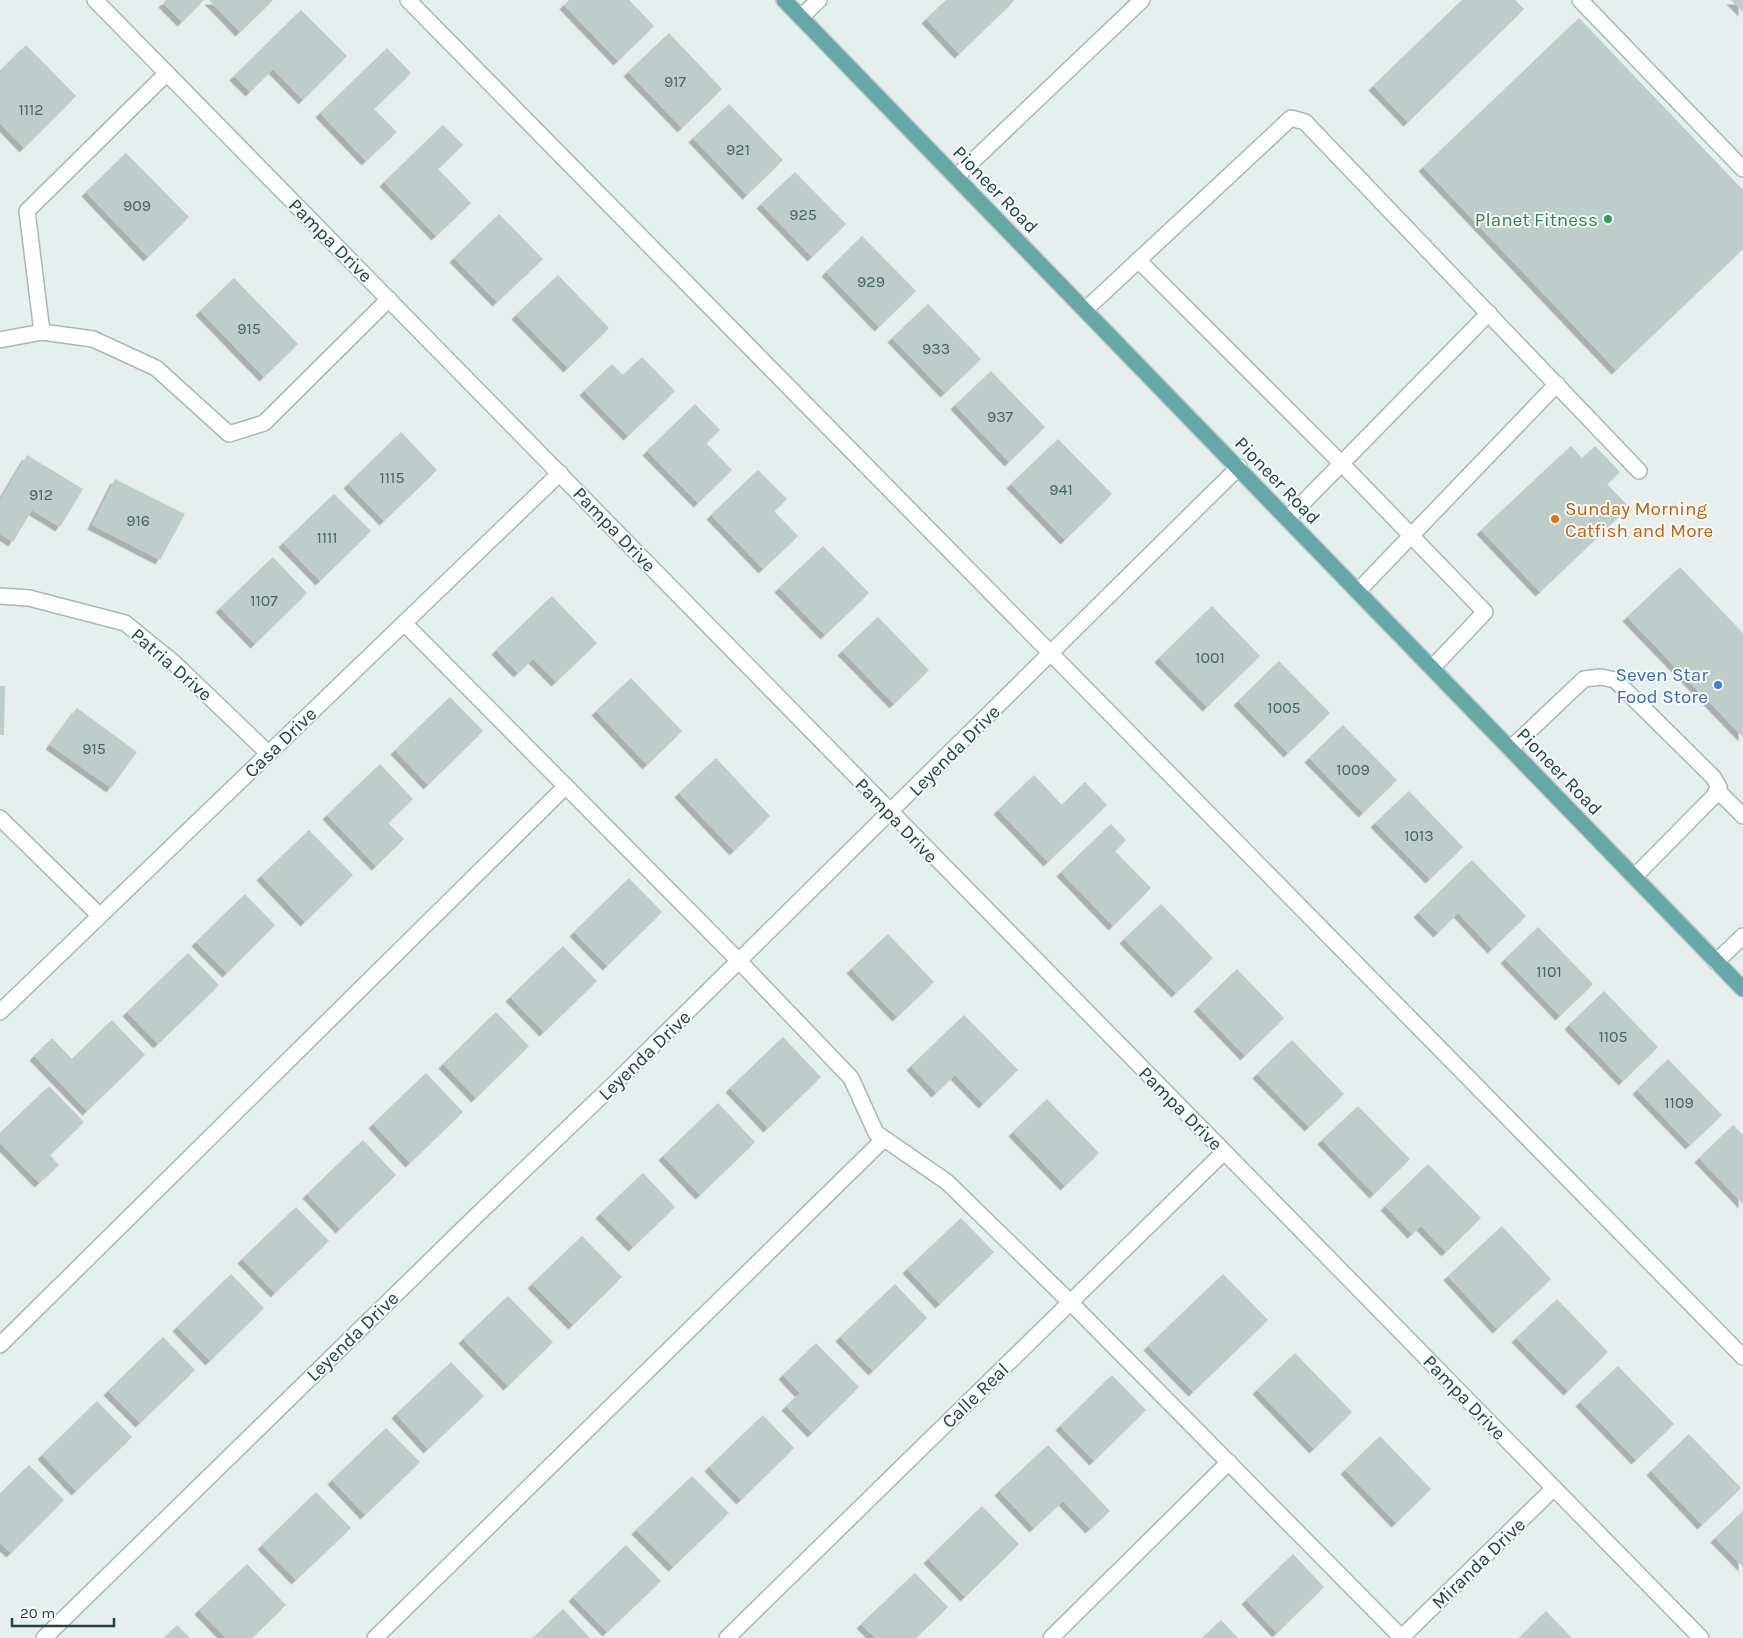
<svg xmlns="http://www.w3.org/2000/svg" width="1743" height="1638" font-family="Karla,sans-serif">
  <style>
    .building { fill: #bccdca; filter: url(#shadow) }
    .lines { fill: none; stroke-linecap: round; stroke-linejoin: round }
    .minor-casing { stroke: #a7b8b6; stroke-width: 18 }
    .major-casing { stroke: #c1caca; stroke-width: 18 }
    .minor { stroke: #fff; stroke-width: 15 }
    .major { stroke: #66a8a7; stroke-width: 15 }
    .leisure-dot { fill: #2e9e5b; stroke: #f6fbf9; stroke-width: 2 }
    .food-dot { fill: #e8710a; stroke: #f6fbf9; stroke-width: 2 }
    .shop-dot { fill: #3f7fe0; stroke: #f6fbf9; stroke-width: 2 }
    .labels { text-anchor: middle; stroke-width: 4; stroke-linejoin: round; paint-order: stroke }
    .number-label { font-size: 16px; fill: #486664 }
    .street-label { font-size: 19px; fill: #224342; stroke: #f6fbf9 }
    .leisure-label { font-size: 19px; fill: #27864d; stroke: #f6fbf9; text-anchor: end }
    .food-label { font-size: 19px; fill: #c56008; stroke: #f6fbf9; text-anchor: start }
    .shop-label { font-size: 19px; fill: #366cbe; stroke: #f6fbf9; text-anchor: end }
  </style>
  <defs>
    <filter id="shadow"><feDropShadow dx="-4.5" dy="4.5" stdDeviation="0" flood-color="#0004"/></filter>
  </defs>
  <rect width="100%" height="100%" fill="#e5efed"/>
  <!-- building -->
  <g class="building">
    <path d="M166,0H204L182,22L163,3Z"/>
    <path d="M209,0H273L240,32Z"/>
    <path d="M569,0H629L654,26L618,61L564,5Z"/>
    <path d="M946,0H1013L1014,1L959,54L926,19Z"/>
    <path d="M1462,0H1515L1524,9L1408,122L1373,86Z"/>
    <path d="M1731,0H1743V12Z"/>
    <path d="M301,10L347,56L303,100L273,69L250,92L234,76Z"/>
    <path d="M1579,18L1743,190V249L1616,370L1423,167Z"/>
    <path d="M669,33L722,89L682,128L628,72Z"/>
    <path d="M26,45L76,96L24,148L0,123V71Z"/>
    <path d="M387,48L411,73L374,109L397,132L366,161L320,113Z"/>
    <path d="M729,104L783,160L747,195L693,138Z"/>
    <path d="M443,125L463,145L438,169L471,203L436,236L384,182Z"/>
    <path d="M126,153L189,217L148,257L86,192Z"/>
    <path d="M795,172L846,224L812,257L761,204Z"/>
    <path d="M499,214L543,259L497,302L454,258Z"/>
    <path d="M862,236L916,291L879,327L826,272Z"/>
    <path d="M558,275L609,328L568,368L516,315Z"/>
    <path d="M234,278L298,344L264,377L200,311Z"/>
    <path d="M928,304L981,359L945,393L892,338Z"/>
    <path d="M642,357L675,391L628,436L584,391L612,364L623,375Z"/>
    <path d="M991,371L1045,427L1009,462L955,405Z"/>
    <path d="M695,404L720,430L706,443L732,470L698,503L647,451Z"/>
    <path d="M401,432L437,470L384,521L348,484Z"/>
    <path d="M1058,439L1112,494L1065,540L1011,484Z"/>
    <path d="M1571,446L1582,458L1595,446L1620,472L1607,484L1629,507L1540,592L1481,530Z"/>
    <path d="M27,455L83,489L60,527L32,510L13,542L0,534V500Z"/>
    <path d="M758,470L787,499L774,511L798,536L763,569L711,515Z"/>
    <path d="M115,479L185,514L160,560L92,525Z"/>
    <path d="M334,494L371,531L320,581L283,543Z"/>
    <path d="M823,546L869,593L825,635L779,588Z"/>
    <path d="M273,557L307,593L255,644L220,608Z"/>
    <path d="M1680,567L1743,633V737L1627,617Z"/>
    <path d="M552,596L597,643L556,682L533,659L518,673L496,650Z"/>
    <path d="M1212,606L1260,656L1207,707L1159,658Z"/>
    <path d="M878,617L929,670L894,704L842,651Z"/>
    <path d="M1279,661L1330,713L1288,753L1238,701Z"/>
    <path d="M631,678L682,731L647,765L596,711Z"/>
    <path d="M0,686H5L4,735H0Z"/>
    <path d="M450,697L483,731L428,785L395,750Z"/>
    <path d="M77,708L137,752L111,788L50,745Z"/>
    <path d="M1343,725L1397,780L1363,813L1309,758Z"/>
    <path d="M716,758L770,816L734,851L679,793Z"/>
    <path d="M380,764L413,799L388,823L404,839L376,866L327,815Z"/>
    <path d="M1034,775L1062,805L1085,782L1107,805L1048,862L998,810Z"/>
    <path d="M1409,791L1463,847L1430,879L1375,823Z"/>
    <path d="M1111,824L1126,840L1115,851L1151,888L1113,926L1061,872Z"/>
    <path d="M309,830L353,875L305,922L261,876Z"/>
    <path d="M1472,860L1526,916L1492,949L1458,913L1438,933L1418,913Z"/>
    <path d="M629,878L662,912L607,966L574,932Z"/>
    <path d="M245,894L275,925L227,973L196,942Z"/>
    <path d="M1161,904L1213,958L1176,993L1124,939Z"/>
    <path d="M1538,927L1593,984L1560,1016L1505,959Z"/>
    <path d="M888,934L934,982L897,1017L851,969Z"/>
    <path d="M563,946L597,981L544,1032L510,997Z"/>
    <path d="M188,953L219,985L158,1044L127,1012Z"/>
    <path d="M1237,969L1284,1018L1245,1056L1198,1007Z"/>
    <path d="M1604,991L1658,1047L1623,1081L1569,1025Z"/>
    <path d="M496,1012L529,1046L476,1098L443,1064Z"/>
    <path d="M964,1015L1018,1070L983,1104L955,1075L936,1093L911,1066Z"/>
    <path d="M112,1020L145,1055L87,1111L34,1056L52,1038L72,1059Z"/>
    <path d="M783,1037L821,1077L768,1128L730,1088Z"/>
    <path d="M1292,1040L1344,1094L1309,1127L1257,1074Z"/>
    <path d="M1668,1059L1722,1115L1690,1145L1637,1090Z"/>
    <path d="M426,1073L463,1112L410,1163L373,1124Z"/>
    <path d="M49,1086L84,1122L50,1155L59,1165L39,1183L0,1143V1133Z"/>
    <path d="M1047,1099L1099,1153L1065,1186L1013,1132Z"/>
    <path d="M718,1103L755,1142L700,1195L663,1156Z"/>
    <path d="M1358,1106L1410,1159L1374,1194L1322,1140Z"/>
    <path d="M1733,1125L1743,1135V1204L1699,1158Z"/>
    <path d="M363,1140L396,1175L340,1229L307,1194Z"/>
    <path d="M1428,1164L1481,1218L1446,1252L1421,1226L1412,1234L1385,1206Z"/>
    <path d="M643,1173L675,1207L633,1247L600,1214Z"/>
    <path d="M296,1207L329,1241L275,1293L242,1259Z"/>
    <path d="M961,1218L994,1252L940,1304L907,1269Z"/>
    <path d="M1502,1226L1551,1279L1497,1329L1448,1276Z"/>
    <path d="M582,1236L622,1277L573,1325L532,1284Z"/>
    <path d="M231,1274L264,1308L210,1361L177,1327Z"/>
    <path d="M1223,1274L1268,1320L1193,1392L1148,1346Z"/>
    <path d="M895,1284L927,1318L873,1371L840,1337Z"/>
    <path d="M508,1296L553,1342L508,1386L463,1339Z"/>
    <path d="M1557,1299L1608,1352L1568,1391L1516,1338Z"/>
    <path d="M163,1337L195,1370L140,1423L108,1391Z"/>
    <path d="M816,1343L859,1387L812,1433L786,1406L800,1393L783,1375Z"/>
    <path d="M1295,1353L1352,1412L1314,1449L1257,1390Z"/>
    <path d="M451,1362L484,1396L428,1449L396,1414Z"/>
    <path d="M1618,1366L1674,1424L1636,1460L1580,1402Z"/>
    <path d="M1112,1375L1146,1410L1094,1461L1060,1426Z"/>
    <path d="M97,1401L132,1437L76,1491L42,1455Z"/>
    <path d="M763,1415L794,1448L741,1500L709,1467Z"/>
    <path d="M386,1428L420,1462L365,1515L332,1480Z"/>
    <path d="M1689,1434L1741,1488L1702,1525L1651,1471Z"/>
    <path d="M1380,1436L1431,1489L1396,1523L1345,1470Z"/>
    <path d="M1048,1445L1110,1511L1090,1529L1063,1501L1034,1528L999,1491Z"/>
    <path d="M29,1465L64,1500L11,1553L0,1543V1494Z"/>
    <path d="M692,1476L729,1513L673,1567L636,1530Z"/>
    <path d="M316,1492L351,1528L296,1580L262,1545Z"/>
    <path d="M982,1506L1019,1544L965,1597L928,1559Z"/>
    <path d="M1743,1511V1567L1715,1538Z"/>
    <path d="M626,1545L661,1581L607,1632L573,1597Z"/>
    <path d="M1293,1554L1324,1587L1277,1633L1246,1600Z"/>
    <path d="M247,1564L286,1605L252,1638H226L199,1610Z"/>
    <path d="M915,1573L948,1607L916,1638H875L861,1624Z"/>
    <path d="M563,1609L590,1638H533Z"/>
    <path d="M1546,1611L1572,1638H1519Z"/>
    <path d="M1221,1620L1238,1638H1202Z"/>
    <path d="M177,1625L190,1638H164Z"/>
  </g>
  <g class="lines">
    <!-- minor casing -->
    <g class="minor-casing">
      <g id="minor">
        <path d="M95,0L1701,1638"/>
        <path d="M408,0L1743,1357"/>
        <path d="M1580,0L1743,169"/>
        <path d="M801,17L819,0"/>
        <path d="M956,177L1142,0"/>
        <path d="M1138,260L1341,463L1485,612L1432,668"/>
        <path d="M1085,310L1291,118L1305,122L1639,471"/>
        <path d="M42,332L27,211L167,73"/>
        <path d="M0,340L42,332L93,339L156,368L229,434L264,423L389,299"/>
        <path d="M1288,518L1489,313"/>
        <path d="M1358,591L1557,384"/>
        <path d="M0,596L29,598L125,623L173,662L268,753"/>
        <path d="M404,623L739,961L851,1078L876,1133L947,1182L1070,1302L1402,1638"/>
        <path d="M1510,749L1584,679L1601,677L1615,680L1713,777L1719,787L1713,797L1634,877"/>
        <path d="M1717,790L1743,816"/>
        <path d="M0,818L100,916"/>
        <path d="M1716,962L1743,936"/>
        <path d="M0,1012L560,473"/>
        <path d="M0,1345L566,786"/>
        <path d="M44,1638L476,1216L614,1084L1239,467"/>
        <path d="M375,1638L884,1139"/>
        <path d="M727,1638L1224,1152"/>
        <path d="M1051,1638L1229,1462"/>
        <path d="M1401,1638L1554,1488"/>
      </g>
    </g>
    <!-- major casing -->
    <g class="major-casing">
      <path id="major" d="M784,0L1743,989"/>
    </g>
    <!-- minor -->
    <use href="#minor" class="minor"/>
    <!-- major -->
    <use href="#major" class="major"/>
  </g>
  <!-- markers -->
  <circle class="leisure-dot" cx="1608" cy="219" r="5"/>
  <circle class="food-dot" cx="1555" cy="519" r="5"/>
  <circle class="shop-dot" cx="1718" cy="685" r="5"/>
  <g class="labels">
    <!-- number labels -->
    <g class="number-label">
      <text x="675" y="87">917</text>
      <text x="31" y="115">1112</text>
      <text x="738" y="155">921</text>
      <text x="137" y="211">909</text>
      <text x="803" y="220">925</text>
      <text x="871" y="287">929</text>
      <text x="249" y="334">915</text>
      <text x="936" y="354">933</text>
      <text x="1000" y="422">937</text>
      <text x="392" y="483">1115</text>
      <text x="1061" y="495">941</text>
      <text x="41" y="500">912</text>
      <text x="138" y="526">916</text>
      <text x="327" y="543">1111</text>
      <text x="264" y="606">1107</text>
      <text x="1210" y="663">1001</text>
      <text x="1284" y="713">1005</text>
      <text x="94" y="754">915</text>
      <text x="1353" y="775">1009</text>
      <text x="1419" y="841">1013</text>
      <text x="1549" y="977">1101</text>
      <text x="1613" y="1042">1105</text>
      <text x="1679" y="1108">1109</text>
    </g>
    <!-- street labels -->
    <g class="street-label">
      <text transform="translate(996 189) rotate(46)" y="7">Pioneer Road</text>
      <text transform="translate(331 240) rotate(45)" y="7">Pampa Drive</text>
      <text transform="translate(1278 480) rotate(46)" y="7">Pioneer Road</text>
      <text transform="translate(615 529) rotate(46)" y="7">Pampa Drive</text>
      <text transform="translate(172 664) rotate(41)" y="7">Patria Drive</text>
      <text transform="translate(280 742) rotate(-44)" y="7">Casa Drive</text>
      <text transform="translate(954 750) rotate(-45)" y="7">Leyenda Drive</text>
      <text transform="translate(1560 771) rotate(46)" y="7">Pioneer Road</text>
      <text transform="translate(897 820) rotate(46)" y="7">Pampa Drive</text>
      <text transform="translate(644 1055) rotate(-44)" y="7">Leyenda Drive</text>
      <text transform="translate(1181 1108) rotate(45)" y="7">Pampa Drive</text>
      <text transform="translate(352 1336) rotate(-44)" y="7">Leyenda Drive</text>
      <text transform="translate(975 1395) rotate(-44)" y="7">Calle Real</text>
      <text transform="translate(1465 1397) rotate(46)" y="7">Pampa Drive</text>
      <text transform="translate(1478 1563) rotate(-44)" y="7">Miranda Drive</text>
    </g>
    <!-- leisure labels -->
    <g class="leisure-label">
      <text x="1598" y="226">Planet Fitness</text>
    </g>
    <!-- food labels -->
    <g class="food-label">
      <text x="1565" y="515">Sunday Morning<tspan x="1565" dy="22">Catfish and More</tspan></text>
    </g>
    <!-- shop labels -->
    <g class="shop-label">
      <text x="1708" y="681">Seven Star<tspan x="1708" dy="22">Food Store</tspan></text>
    </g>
  </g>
  <!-- scale -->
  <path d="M12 1618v8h102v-8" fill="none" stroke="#224342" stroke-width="2.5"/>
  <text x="20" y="1618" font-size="15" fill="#224342" stroke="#f6fbf9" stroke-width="4" paint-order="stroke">20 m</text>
</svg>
